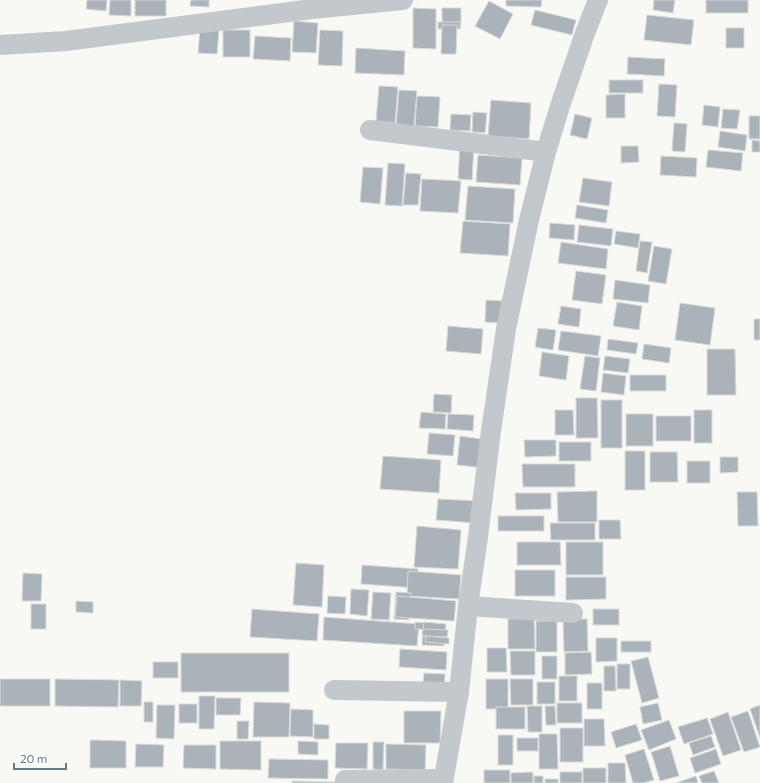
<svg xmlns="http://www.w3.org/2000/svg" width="760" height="783" font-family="Commissioner,sans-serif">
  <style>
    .building { fill: #aab3b9; stroke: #dadad8 }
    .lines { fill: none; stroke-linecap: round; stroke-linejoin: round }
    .street { stroke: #c3c8cc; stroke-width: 20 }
  </style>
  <rect width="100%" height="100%" fill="#f8f8f5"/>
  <!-- building -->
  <g class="building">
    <path d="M87,0H107L106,11L86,9Z"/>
    <path d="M110,0H131V16L109,15Z"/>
    <rect x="135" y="0" width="31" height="16"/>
    <path d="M191,0H209V7L190,6Z"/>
    <path d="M506,0H542L541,7L506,6Z"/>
    <path d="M654,0H675L673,13L653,10Z"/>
    <rect x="706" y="0" width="42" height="13"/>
    <path d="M489,1L513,14L500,39L475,26Z"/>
    <path d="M413,8L436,9V49L413,48Z"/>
    <rect x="442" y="8" width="19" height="19"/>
    <path d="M535,10L576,20L572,35L531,25Z"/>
    <path d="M647,15L694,20L691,45L644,40Z"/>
    <path d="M294,21L318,23L316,53L292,52Z"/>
    <rect x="438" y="22" width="22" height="7"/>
    <path d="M442,25H457L456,54H441Z"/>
    <rect x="726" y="28" width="18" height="20"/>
    <path d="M200,29L219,30L217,54L198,53Z"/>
    <rect x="223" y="30" width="27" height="27"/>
    <path d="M320,30L343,31L342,66L318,65Z"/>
    <path d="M255,36L291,38L290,61L253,59Z"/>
    <path d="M356,48L405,51L404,75L355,73Z"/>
    <path d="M628,57L665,59L664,76L627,74Z"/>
    <rect x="609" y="80" width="34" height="13"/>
    <path d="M659,84L677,85L675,117L657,116Z"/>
    <path d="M379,86L398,87L395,123L376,121Z"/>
    <path d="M399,90L417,91L414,126L396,125Z"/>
    <path d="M625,94V118H606V95Z"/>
    <path d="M417,96L440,97L438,127L415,126Z"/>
    <path d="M491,100L531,103L529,139L488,136Z"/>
    <path d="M704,105L720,107L718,127L702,125Z"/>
    <path d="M723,109L740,110L737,129L721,128Z"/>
    <path d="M473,112L487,113L485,133L472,132Z"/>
    <path d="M451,114L471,115L470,131L450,130Z"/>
    <path d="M575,114L592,118L587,139L570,135Z"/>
    <rect x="749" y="116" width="11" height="23"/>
    <path d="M674,123L687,124L685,152L672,151Z"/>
    <path d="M720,131L747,135L745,151L718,147Z"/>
    <path d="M752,140L760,141V152H752Z"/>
    <path d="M460,144L474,145L472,180L458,179Z"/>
    <path d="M621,146H638L639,162L621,163Z"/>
    <path d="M708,150L743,153L741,171L706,167Z"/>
    <path d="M478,155L522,158L520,185L476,182Z"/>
    <path d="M661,156L697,158L696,177L660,175Z"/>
    <path d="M388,163L405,164L402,206L385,205Z"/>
    <path d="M363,167L383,168L380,204L360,202Z"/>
    <path d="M406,173L421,174L418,205H403Z"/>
    <path d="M583,178L612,182L609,206L579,202Z"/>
    <path d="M422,179L461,181L458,213L420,211Z"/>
    <path d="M468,186L515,189L513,223L465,220Z"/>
    <path d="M577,205L608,210L606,223L575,218Z"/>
    <path d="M463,221L510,224L508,256L460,253Z"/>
    <path d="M550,223L575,225L574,240L549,238Z"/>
    <path d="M579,225L613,229L611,246L577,242Z"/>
    <path d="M616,231L640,234L638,248L614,244Z"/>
    <path d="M640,241L652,242L647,273L636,271Z"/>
    <path d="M561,242L608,249L606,269L558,263Z"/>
    <path d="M654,246L672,249L666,284L648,281Z"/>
    <path d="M576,271L606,275L602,304L572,300Z"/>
    <path d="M615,280L650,285L648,303L613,299Z"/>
    <path d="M486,300L503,301L501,323L485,322Z"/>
    <path d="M617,302L642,306L639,330L613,326Z"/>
    <path d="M680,303L715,308L710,345L675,340Z"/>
    <path d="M561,306L581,309L579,327L558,324Z"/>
    <rect x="754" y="319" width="6" height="21"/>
    <path d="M448,326L483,329L481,354L446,351Z"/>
    <path d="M538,328L556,330L553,350L535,347Z"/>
    <path d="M561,331L601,336L598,356L558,350Z"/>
    <path d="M608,339L638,343L636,354L607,350Z"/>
    <path d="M644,344L671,348L669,363L642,359Z"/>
    <path d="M707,349H735L736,395H707Z"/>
    <path d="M542,352L569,356L566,380L539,376Z"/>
    <path d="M585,356L600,358L596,391L580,389Z"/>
    <path d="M605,356L630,359L628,373L603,370Z"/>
    <path d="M603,373L626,376L624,395L601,392Z"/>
    <rect x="630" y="375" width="36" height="16"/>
    <path d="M434,394L452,395L451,413L433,412Z"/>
    <path d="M576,398H597L598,438H576Z"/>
    <rect x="601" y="400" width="21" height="48"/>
    <path d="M555,410H573L574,435H555Z"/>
    <rect x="694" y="410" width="18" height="33"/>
    <path d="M421,412L446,414L445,429L419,428Z"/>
    <path d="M448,414L474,415L473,431L447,429Z"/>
    <rect x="626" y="414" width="27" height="32"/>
    <rect x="656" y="416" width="35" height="25"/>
    <path d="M429,433L455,435L453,456L427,454Z"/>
    <path d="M460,436L488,440L484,468L457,465Z"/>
    <path d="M524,440H556V456L525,457Z"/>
    <rect x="559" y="442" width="32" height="19"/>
    <rect x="625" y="451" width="20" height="39"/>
    <path d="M650,452H677L678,482H650Z"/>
    <path d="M383,456L441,460L439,493L380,489Z"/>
    <path d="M720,457H738V472L720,473Z"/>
    <rect x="687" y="461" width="23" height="22"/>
    <path d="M522,464H575V487H523Z"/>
    <path d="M597,491V522H558L557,492Z"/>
    <path d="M737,492H757L758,526H738Z"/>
    <path d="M515,493H551V509L516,510Z"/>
    <path d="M438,499L477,501L476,523L436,520Z"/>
    <rect x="498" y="516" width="46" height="15"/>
    <path d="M599,520H620L621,539H599Z"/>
    <path d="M550,523H595V540H551Z"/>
    <path d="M417,526L461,530L458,569L414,567Z"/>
    <path d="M517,542H560L561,565H517Z"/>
    <rect x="566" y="542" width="37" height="33"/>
    <path d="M296,563L324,565L322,607L293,605Z"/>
    <path d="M362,565L418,569L417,588L361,584Z"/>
    <rect x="515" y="570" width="40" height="26"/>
    <path d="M408,571L461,575L459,599L407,596Z"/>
    <path d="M23,573L42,574L41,601H22Z"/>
    <path d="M566,577H606V599L566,600Z"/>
    <path d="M351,589L369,590L367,616L350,614Z"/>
    <path d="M373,592L391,593L389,620L371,619Z"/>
    <path d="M396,592L411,593L409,620L394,619Z"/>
    <path d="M328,596L346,597L345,614L327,613Z"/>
    <path d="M397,596L456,601L454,621L395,617Z"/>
    <path d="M76,601L93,602V613L76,612Z"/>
    <rect x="31" y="604" width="15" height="25"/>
    <path d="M252,609L319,614L317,641L250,637Z"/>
    <rect x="593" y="609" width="26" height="16"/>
    <path d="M324,617L419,624L417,646L323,640Z"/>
    <path d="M534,618L535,649H508V619Z"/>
    <path d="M563,619H587L588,651L564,652Z"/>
    <rect x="536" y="621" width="21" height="31"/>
    <path d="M415,622L442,624L441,630L415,629Z"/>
    <path d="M424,622L446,624L444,646L422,645Z"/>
    <path d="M423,629L448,630L447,637L422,636Z"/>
    <path d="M426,636L449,638V644L425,642Z"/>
    <path d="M596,638H617V661L596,662Z"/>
    <rect x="621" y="641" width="30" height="11"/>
    <path d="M487,648H506L507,672H487Z"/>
    <path d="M400,649L447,652L446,670L399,667Z"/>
    <path d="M510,651H535V675H511Z"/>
    <path d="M591,652L592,674L565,675V653Z"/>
    <rect x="181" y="653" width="108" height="39"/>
    <rect x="542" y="656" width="15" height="23"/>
    <path d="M648,657L659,698L642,703L631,661Z"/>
    <rect x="153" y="662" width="25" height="16"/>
    <rect x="617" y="664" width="13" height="25"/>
    <path d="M604,666H615L616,691H604Z"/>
    <path d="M424,673L445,674L444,686L423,685Z"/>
    <rect x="559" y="676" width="18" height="25"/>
    <rect x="0" y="679" width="50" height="27"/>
    <path d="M55,679L119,680L118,707L55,706Z"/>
    <rect x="486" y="679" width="22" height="30"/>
    <path d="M510,679H533V705H511Z"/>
    <path d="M120,680L142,681L141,706H120Z"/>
    <rect x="537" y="682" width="18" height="22"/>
    <rect x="587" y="683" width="15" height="26"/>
    <path d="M199,696H215L214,729H199Z"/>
    <path d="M216,698H241L240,715H216Z"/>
    <rect x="144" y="702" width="9" height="20"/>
    <path d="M254,702L290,703L289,737H253Z"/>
    <rect x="557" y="703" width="25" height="20"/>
    <path d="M658,703L662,720L643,724L640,707Z"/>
    <rect x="179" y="704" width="18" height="19"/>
    <path d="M157,705H175L174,739L156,738Z"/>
    <path d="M760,705V738L750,709Z"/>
    <path d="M527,706H542V732H528Z"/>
    <path d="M545,706H555L556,725H546Z"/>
    <rect x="496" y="707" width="29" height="22"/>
    <path d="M291,709L313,710V737L290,736Z"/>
    <path d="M404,711H441L440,743H404Z"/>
    <path d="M748,711L760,747L744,752L731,717Z"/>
    <path d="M728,712L741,750L723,756L710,719Z"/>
    <path d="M707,718L713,734L684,744L678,727Z"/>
    <path d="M584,719H604L605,746H584Z"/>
    <path d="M669,720L676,739L649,750L641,730Z"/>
    <path d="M237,721H249L248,739H237Z"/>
    <path d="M314,724L329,725V739H314Z"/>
    <path d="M636,724L642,740L616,748L611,732Z"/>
    <rect x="560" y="728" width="23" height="34"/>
    <path d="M539,734H557L558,769H539Z"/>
    <rect x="498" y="735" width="15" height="30"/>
    <path d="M711,736L715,747L693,755L689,743Z"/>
    <rect x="517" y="738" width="21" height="13"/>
    <path d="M90,740L126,741V768H90Z"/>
    <path d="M220,741H261V770L220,769Z"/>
    <path d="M298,741L318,742V755L298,754Z"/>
    <path d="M373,742H384L383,770L373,769Z"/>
    <path d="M336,743H368L367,769L335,768Z"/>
    <path d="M136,744L164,745L163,767H135Z"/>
    <path d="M386,744L426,745L425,770L386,769Z"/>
    <path d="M184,745H216V769L183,768Z"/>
    <path d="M670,746L679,776L660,781L651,752Z"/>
    <path d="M644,749L654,780L644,783H633L625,755Z"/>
    <path d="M716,749L721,764L695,773L690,758Z"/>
    <path d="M269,759L328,760V779L268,778Z"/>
    <path d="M608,763H625L626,783H608Z"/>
    <rect x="583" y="768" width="23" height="15"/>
    <rect x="484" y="770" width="26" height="13"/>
    <path d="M714,771L719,783H702L699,776Z"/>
    <path d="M533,772V783H511V773Z"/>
    <rect x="560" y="772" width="22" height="11"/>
    <rect x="534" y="776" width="9" height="7"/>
    <path d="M696,776L698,783H676Z"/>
    <rect x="545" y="779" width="13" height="4"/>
    <path d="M292,781L335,782V783H292Z"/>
  </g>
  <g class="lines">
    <!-- street -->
    <g class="street">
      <path d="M0,45L66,41L312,9L403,0"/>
      <path d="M370,130L546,152"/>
      <path d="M468,606L573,613"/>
      <path d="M334,690L459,692"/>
      <path d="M345,780L443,779"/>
      <path d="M443,783L459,692L468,606L478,537L491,431L506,329L529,220L546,152L560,106L585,33L598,0"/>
    </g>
  </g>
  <!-- scale -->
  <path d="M14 763v6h52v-6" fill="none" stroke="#667988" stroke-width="2"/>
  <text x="20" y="763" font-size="12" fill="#667988" stroke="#ffffff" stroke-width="3" paint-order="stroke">20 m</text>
</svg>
